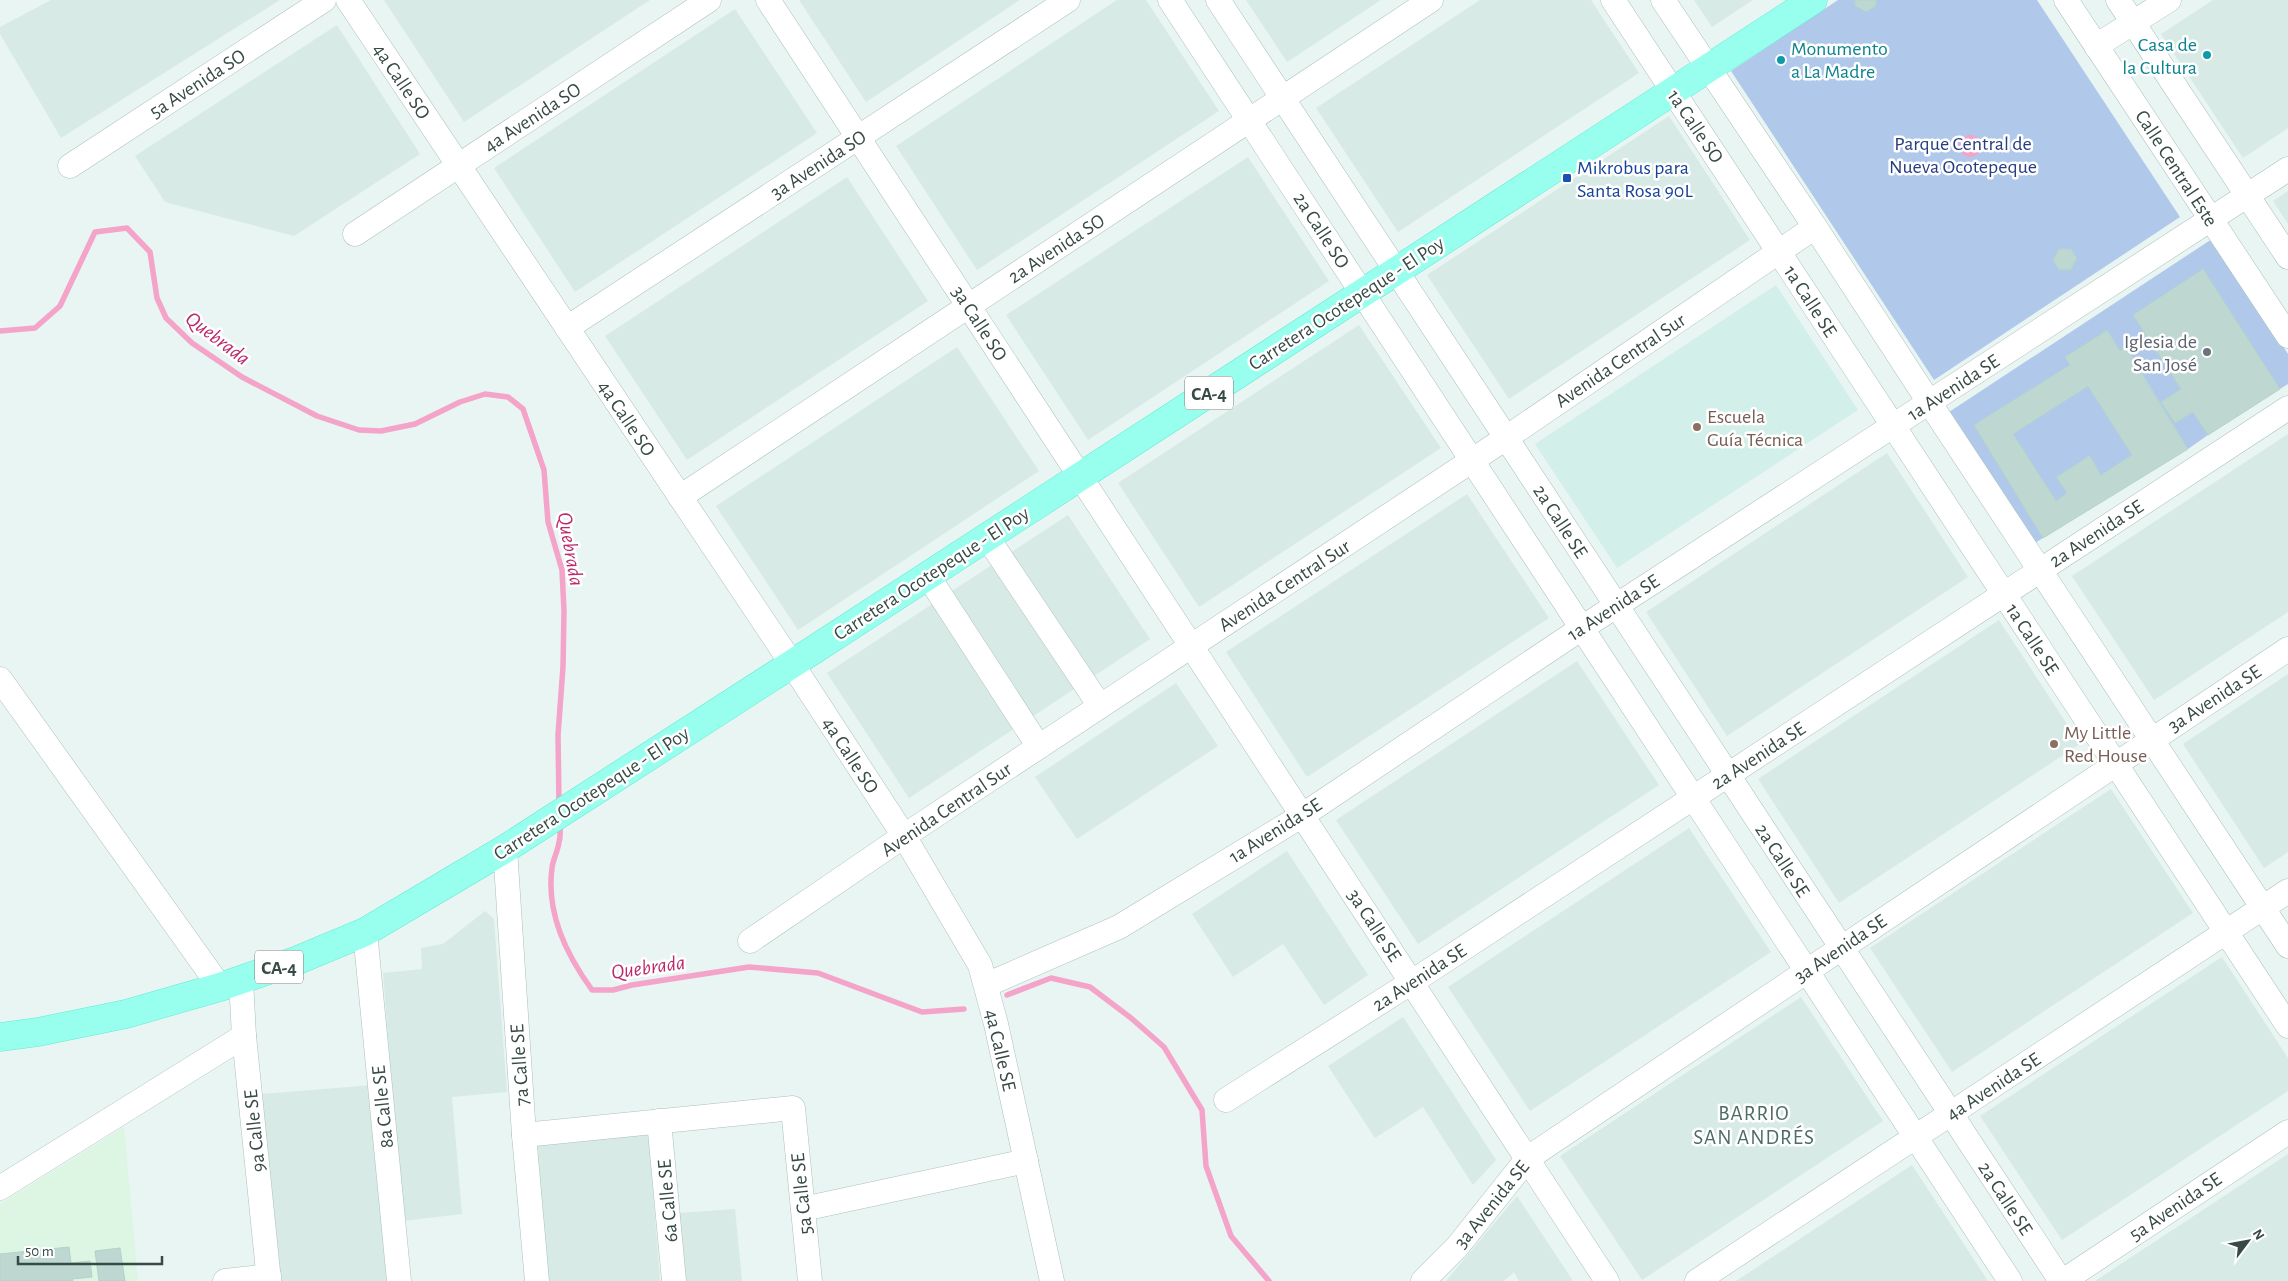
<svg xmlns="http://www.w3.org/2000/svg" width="2288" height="1281" font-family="'Alegreya Sans',sans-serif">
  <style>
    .residential { fill: #d7eae6 }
    .education { fill: #d2efea }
    .medical { fill: #dcf6e3 }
    .green { fill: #b0c9eb }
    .water { fill: #f4a3c9 }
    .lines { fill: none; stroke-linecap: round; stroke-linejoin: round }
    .stream { stroke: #f4a3c9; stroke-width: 5.5 }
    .building { fill: #bed8d1; stroke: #b0d3ca; fill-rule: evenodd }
    .minor-casing { stroke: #abc1bc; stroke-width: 25 }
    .major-casing { stroke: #62ead2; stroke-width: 29 }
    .minor { stroke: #fff; stroke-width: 24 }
    .major { stroke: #98ffee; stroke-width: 28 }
    .culture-dot { fill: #0f9aa8; stroke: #fff; stroke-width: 2 }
    .transit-dot { fill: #1a4fb4; stroke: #fff; stroke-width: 2 }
    .worship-dot { fill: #6b7280; stroke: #fff; stroke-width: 2 }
    .education-dot { fill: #8d6e63; stroke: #fff; stroke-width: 2 }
    .labels { text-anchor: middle; stroke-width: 5; stroke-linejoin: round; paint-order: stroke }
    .shield { fill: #fff; stroke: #73807d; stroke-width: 1 }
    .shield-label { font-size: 19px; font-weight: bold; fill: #374a45 }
    .culture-label { font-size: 20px; fill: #0d838f; stroke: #fff; text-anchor: end }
    .street-label { font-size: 20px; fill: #374a45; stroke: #fff }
    .park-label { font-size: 20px; fill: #263d7f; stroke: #fff }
    .transit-label { font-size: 20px; fill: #164399; stroke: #fff; text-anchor: start }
    .worship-label { font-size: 20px; fill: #5b616d; stroke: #fff; text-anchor: end }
    .education-label { font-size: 20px; fill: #785e54; stroke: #fff; text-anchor: start }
    .water-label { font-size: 21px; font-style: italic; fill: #bc296c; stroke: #fff }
    .neighbourhood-label { font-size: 21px; letter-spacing: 1px; fill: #4d6d64; stroke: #fff }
  </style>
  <rect width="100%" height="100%" fill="#e9f5f3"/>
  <!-- residential -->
  <g class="residential">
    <path d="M51,0H280L61,138L0,34V27Z"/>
    <path d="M384,0H650L464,122Z"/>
    <path d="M799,0H1020L866,102Z"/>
    <path d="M1117,0H1146L1219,111L977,270L896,146Z"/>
    <path d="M1246,0H1381L1287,62Z"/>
    <path d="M1480,0H1591L1639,73L1398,232L1316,108Z"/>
    <path d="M1694,0H1753L1712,27Z"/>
    <path d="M2213,0H2288V128L2243,158L2161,34Z"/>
    <path d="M735,9L817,133L575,292L494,168Z"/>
    <path d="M337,25L420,154L294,236L165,202L135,156Z"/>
    <path d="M1669,116L1750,240L1509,399L1427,275Z"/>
    <path d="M1248,157L1329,281L1088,440L1006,315Z"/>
    <path d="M847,177L928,301L687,460L605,336Z"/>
    <path d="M2288,191V224L2273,201Z"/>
    <path d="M1359,325L1441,448L1199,607L1118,483Z"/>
    <path d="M957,347L1039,471L798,630L716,506Z"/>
    <path d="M2288,434V612L2154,700L2072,576Z"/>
    <path d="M1887,453L1968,577L1727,736L1646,612Z"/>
    <path d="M1467,494L1549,618L1307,777L1226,652Z"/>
    <path d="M1068,515L1150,639L909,798L827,673Z"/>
    <path d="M1999,620L2080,744L1839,903L1758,779Z"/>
    <path d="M1577,661L1659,785L1418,944L1336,820Z"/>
    <path d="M2288,674V852L2264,868L2183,744Z"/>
    <path d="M1176,683L1218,746L1077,839L1035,777Z"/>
    <path d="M2111,789L2193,913L1952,1072L1870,948Z"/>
    <path d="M1689,828L1771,952L1530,1111L1448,987Z"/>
    <path d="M1287,851L1368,975L1324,1005L1283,944L1233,977L1192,914Z"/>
    <path d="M485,911L494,919L507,1092L452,1097L462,1214L402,1221L383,973L422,969L421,948L443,944Z"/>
    <path d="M2222,957L2288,1058V1091L2062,1240L1980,1116Z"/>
    <path d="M1801,997L1883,1121L1642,1280L1560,1156Z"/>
    <path d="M1403,1017L1496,1160L1473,1185L1423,1107L1375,1138L1328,1066Z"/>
    <path d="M373,1085L390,1281H277L262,1094Z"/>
    <path d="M648,1129L660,1281H545L534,1141Z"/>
    <path d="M2288,1154V1281H2095Z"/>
    <path d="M1912,1165L1988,1281H1736Z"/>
    <path d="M1517,1196L1573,1281H1519L1514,1272L1504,1281H1446Z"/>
    <path d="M735,1209L742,1281H685L679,1213Z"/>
  </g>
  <!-- education -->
  <path class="education" d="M1776,285L1858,410L1617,568L1535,444Z"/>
  <!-- medical -->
  <path class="medical" d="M124,1127L138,1281H0V1204Z"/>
  <!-- green -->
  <g class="green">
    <path d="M1838,0H2037L2180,217L1934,380L1731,71Z"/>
    <path d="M2212,239L2288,354V384L2280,389L2203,269L2133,315L2181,389L2161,402L2175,423L2193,412L2208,435L2188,449L2126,348L2120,351L2108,331L2065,357L2070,365L1974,425L2043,538L2035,543L1949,412Z"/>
    <path d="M2088,386L2132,455L2101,475L2089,456L2057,477L2067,493L2056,501L2013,434Z"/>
  </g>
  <!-- water -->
  <circle class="water" cx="1970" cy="146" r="11"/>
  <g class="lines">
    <!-- stream -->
    <g class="stream">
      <path d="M0,331L35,328L60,306L95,232L127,228L150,252L157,298L166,318L192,343L242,377L317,416L359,430L381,431L415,424L460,402L485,394L508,397L523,409L544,470L548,522L562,570L564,611L563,667L558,735L559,803"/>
      <path d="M560,822C560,829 561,836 559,842C558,851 553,859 552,868C546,913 566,954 592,990H613L632,985L749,967L818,973L922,1012L964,1009"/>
      <path d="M1007,995L1051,978L1090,987L1131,1018L1164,1047L1202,1110L1206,1166L1231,1236L1269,1281"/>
    </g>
  </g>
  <!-- building -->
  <g class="building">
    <path d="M1855,0H1876V6L1866,12L1855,6Z"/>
    <path d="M1805,40L1814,44V54L1806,58L1797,54L1798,45Z"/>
    <path d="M2059,249H2071L2077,258L2071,270H2059L2053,260Z"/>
    <path d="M2203,269L2280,389L2208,435L2193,412L2175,423L2161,402L2181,389L2133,315Z"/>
    <path d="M2107,330L2120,351L2125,348L2188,449L2043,538L1974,425L2070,365L2065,357ZM2088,386L2132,455L2101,475L2090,456L2056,477L2067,493L2056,501L2013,434Z"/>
    <path d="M69,1247L71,1263L90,1261L92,1277L72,1279L73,1281H0V1254Z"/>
    <path d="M120,1248L125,1281H99L95,1251Z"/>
  </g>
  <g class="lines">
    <!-- minor casing -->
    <g class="minor-casing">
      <g id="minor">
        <path d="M348,0L792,664L904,836L980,965L996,1024L1052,1281"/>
        <path d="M768,0L1607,1281"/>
        <path d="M1170,0L2010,1281"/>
        <path d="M1218,0L2061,1281"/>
        <path d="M1613,0L2288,1026"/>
        <path d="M1663,0L1815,227L1929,402L2288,946"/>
        <path d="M2066,0L2288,336"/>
        <path d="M2118,0L2288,257"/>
        <path d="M2096,46L2169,0"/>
        <path d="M70,166L324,0"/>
        <path d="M355,234L709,0"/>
        <path d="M567,328L1068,0"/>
        <path d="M680,497L1431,0"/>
        <path d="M987,537L1100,706"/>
        <path d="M928,576L1039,747"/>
        <path d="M0,679L220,987"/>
        <path d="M505,849L524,1135L537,1281"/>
        <path d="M365,932L399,1281"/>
        <path d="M750,941L904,836L1506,438L1815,227"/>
        <path d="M241,980L244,1036L269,1281"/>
        <path d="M986,985L1119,927L1303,815L1582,628L2288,169"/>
        <path d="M1226,1100L1412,982L2288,408"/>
        <path d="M659,1121L674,1281"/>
        <path d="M524,1135L793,1108L810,1281"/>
        <path d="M0,1188L244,1036"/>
        <path d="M803,1209L1026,1161"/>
        <path d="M225,1281L269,1276"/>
        <path d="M1423,1281L1457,1247L1528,1158L2288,649"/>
        <path d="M1697,1281L2288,891"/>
        <path d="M2063,1281L2288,1132"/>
      </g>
    </g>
    <!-- major casing -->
    <g class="major-casing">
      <path id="major" d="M0,1037L38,1032L126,1014L220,987L298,960L365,932L505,849L792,664L1813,0"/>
    </g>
    <!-- minor -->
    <use href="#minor" class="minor"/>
    <!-- major -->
    <use href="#major" class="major"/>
  </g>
  <!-- markers -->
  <g class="culture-dot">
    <circle cx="2207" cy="55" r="5"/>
    <circle cx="1781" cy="60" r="5"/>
  </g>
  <rect class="transit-dot" x="1562" y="173" width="10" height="10" rx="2.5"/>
  <circle class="worship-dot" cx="2207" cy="352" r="5"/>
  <g class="education-dot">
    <circle cx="1697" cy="427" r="5"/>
    <circle cx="2054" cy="744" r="5"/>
  </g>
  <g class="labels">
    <!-- shield labels -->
    <g class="shield">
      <rect x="1185" y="376.5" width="48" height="33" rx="4"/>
      <rect x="255" y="950.5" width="48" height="33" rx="4"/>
    </g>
    <g class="shield-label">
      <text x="1209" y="400">CA-4</text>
      <text x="279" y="974">CA-4</text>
    </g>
    <!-- culture labels -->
    <g class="culture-label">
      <text x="2197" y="51">Casa de<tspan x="2197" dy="23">la Cultura</tspan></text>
      <text x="1791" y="55" text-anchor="start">Monumento<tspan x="1791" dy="23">a La Madre</tspan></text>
    </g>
    <!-- street labels -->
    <g class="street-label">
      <text transform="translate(402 81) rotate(56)" y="7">4a Calle SO</text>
      <text transform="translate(197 83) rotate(-33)" y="7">5a Avenida SO</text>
      <text transform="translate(532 117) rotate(-33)" y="7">4a Avenida SO</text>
      <text transform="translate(1696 126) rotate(56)" y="7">1a Calle SO</text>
      <text transform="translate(818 164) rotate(-33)" y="7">3a Avenida SO</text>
      <text transform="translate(2177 168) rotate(57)" y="7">Calle Central Este</text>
      <text transform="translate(1322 230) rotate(57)" y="7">2a Calle SO</text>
      <text transform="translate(1056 248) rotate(-33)" y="7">2a Avenida SO</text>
      <text transform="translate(1811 301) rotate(57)" y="7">1a Calle SE</text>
      <text transform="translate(1346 303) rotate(-33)" y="7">Carretera Ocotepeque - El Poy</text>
      <text transform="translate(980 323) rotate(57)" y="7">3a Calle SO</text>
      <text transform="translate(1620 360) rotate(-34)" y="7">Avenida Central Sur</text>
      <text transform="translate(1953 387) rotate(-33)" y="7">1a Avenida SE</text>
      <text transform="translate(627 418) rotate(56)" y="7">4a Calle SO</text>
      <text transform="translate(1561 521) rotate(57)" y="7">2a Calle SE</text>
      <text transform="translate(2096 533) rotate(-33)" y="7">2a Avenida SE</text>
      <text transform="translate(931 573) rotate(-33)" y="7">Carretera Ocotepeque - El Poy</text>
      <text transform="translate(1284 585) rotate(-33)" y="7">Avenida Central Sur</text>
      <text transform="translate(1613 607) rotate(-33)" y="7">1a Avenida SE</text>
      <text transform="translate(2033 639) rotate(57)" y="7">1a Calle SE</text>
      <text transform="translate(2214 698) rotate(-33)" y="7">3a Avenida SE</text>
      <text transform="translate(851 755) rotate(57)" y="7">4a Calle SO</text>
      <text transform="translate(1758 755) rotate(-33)" y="7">2a Avenida SE</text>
      <text transform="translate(591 793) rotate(-33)" y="7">Carretera Ocotepeque - El Poy</text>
      <text transform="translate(946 809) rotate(-34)" y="7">Avenida Central Sur</text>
      <text transform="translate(1275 830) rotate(-32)" y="7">1a Avenida SE</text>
      <text transform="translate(1783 860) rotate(57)" y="7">2a Calle SE</text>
      <text transform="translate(1375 925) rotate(57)" y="7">3a Calle SE</text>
      <text transform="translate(1840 948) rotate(-34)" y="7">3a Avenida SE</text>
      <text transform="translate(1419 977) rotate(-33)" y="7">2a Avenida SE</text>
      <text transform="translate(1001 1050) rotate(77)" y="7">4a Calle SE</text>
      <text transform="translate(519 1065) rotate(-94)" y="7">7a Calle SE</text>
      <text transform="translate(1993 1086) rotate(-33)" y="7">4a Avenida SE</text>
      <text transform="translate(382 1107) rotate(-96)" y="7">8a Calle SE</text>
      <text transform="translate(254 1131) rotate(-96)" y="7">9a Calle SE</text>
      <text transform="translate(801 1194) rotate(-96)" y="7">5a Calle SE</text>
      <text transform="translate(2006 1198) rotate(57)" y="7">2a Calle SE</text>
      <text transform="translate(667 1201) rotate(-95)" y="7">6a Calle SE</text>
      <text transform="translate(1491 1204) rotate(-51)" y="7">3a Avenida SE</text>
      <text transform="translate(2175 1206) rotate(-34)" y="7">5a Avenida SE</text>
    </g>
    <!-- park labels -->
    <g class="park-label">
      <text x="1963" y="150">Parque Central de<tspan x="1963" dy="23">Nueva Ocotepeque</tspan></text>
    </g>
    <!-- transit labels -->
    <g class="transit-label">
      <text x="1577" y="174">Mikrobus para<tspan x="1577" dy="23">Santa Rosa 90L</tspan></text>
    </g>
    <!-- worship labels -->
    <g class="worship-label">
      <text x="2197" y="348">Iglesia de<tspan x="2197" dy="23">San José</tspan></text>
    </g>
    <!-- education labels -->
    <g class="education-label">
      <text x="1707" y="423">Escuela<tspan x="1707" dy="23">Guía Técnica</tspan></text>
      <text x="2064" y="739">My Little<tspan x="2064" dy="23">Red House</tspan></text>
    </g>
    <!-- water labels -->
    <g class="water-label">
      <text transform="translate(218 338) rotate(37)" y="7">Quebrada</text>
      <text transform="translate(571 549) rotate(80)" y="7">Quebrada</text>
      <text transform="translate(648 967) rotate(-8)" y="7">Quebrada</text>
    </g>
    <!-- neighbourhood labels -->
    <g class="neighbourhood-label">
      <text x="1754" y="1120">BARRIO<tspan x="1754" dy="24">SAN ANDRÉS</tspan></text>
    </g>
  </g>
  <!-- north arrow -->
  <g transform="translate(2248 1241) rotate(58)" stroke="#ffffff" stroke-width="4" paint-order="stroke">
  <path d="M0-4L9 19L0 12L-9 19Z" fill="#374a45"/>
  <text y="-8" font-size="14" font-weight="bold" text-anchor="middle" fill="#374a45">N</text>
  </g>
  <!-- scale -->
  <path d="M18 1256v8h144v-8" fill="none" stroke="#374a45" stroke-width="2.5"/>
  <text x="25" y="1256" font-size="15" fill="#374a45" stroke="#ffffff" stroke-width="4" paint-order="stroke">50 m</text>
</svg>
